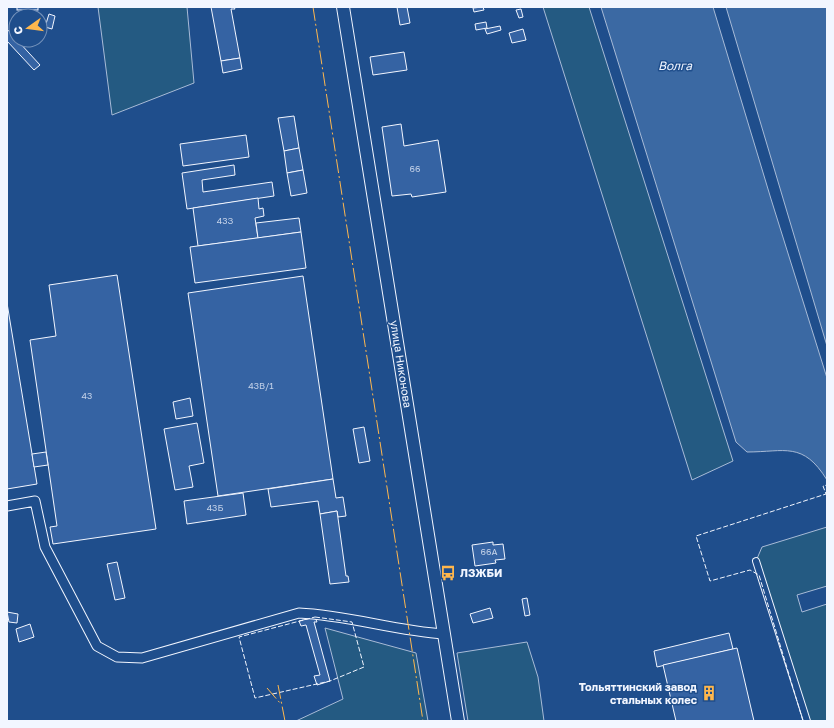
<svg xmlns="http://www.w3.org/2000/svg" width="834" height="728" font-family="'Golos Text',sans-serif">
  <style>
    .green { fill: #245a82; stroke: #a8bbd7 }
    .water { fill: #3b69a3; stroke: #a8bbd7 }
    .building { fill: #3563a3; stroke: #f2f6ff }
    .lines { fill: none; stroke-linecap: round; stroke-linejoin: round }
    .pedestrian-casing { stroke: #f2f6ff; stroke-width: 8 }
    .minor-casing { stroke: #f2f6ff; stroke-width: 11 }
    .secondary-casing { stroke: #f2f6ff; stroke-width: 14 }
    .pedestrian { stroke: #1f4e8c; stroke-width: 6 }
    .minor { stroke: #1f4e8c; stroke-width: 9 }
    .secondary { stroke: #1f4e8c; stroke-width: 12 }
    .fence { stroke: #f2f6ff; stroke-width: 1; stroke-dasharray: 5 2; stroke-linecap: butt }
    .power { stroke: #ffb74d; stroke-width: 1; stroke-dasharray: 14 3 2 3; stroke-linecap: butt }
    .labels { text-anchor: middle; stroke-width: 3; stroke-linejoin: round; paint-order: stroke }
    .number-label { font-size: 9px; fill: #c3d1e8 }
    .street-label { font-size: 11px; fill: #f2f6ff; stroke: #1f4e8c }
    .poi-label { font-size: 11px; font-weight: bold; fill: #f2f6ff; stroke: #1f4e8c; text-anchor: start }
    .water-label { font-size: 12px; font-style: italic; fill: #f2f6ff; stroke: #1f4e8c }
  </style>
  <rect width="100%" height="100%" fill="#1f4e8c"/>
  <!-- green -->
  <g class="green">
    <path d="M98,7H187L194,83L112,115Z"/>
    <path d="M543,7H589L733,461L692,480Z"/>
    <path d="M827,527V586L797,595L802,612L827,604V721H806L756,561L762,547Z"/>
    <path d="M325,628L416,653L428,721H296L343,699Z"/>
    <path d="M527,642L538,677L544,721H468L457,653Z"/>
  </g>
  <!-- water -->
  <g class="water">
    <path d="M601,7H713L771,199L827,378V480C803,441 785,452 747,452L736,442Z"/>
    <path d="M726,7H827V346Z"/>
  </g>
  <!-- building -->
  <g class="building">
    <rect x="17" y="7" width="21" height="3"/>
    <path d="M211,7H234L235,9H231L240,58L221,61Z"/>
    <path d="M397,7H407L410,23L400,25Z"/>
    <path d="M483,7L484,10L474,12L473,8Z"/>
    <path d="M521,9L523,17L519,18L516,10Z"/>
    <path d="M49,14L55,16L52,29L45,27Z"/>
    <path d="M486,22L487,28L476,30L475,24Z"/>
    <path d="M500,26L501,30L487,34L485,29Z"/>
    <path d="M7,29L40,65L34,70L7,41Z"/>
    <path d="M523,29L526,40L512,43L509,33Z"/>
    <path d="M404,52L407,70L373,75L370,57Z"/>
    <path d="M240,58L242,69L223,73L221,61Z"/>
    <path d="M294,116L299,148L284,151L278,118Z"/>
    <path d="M401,124L404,146L438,140L446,192L412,197L411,194L392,196L382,127Z"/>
    <path d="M246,135L249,157L183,166L180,144Z"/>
    <path d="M299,148L303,170L287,173L284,151Z"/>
    <path d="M234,165L235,175L202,180L203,192L272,182L274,196L187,209L182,173Z"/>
    <path d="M303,170L307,193L291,196L287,173Z"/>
    <path d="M258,198L259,209L263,208L264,216L255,218L258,238L198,246L193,208Z"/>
    <path d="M299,218L301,232L258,238L256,223Z"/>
    <path d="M301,232L306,268L195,283L190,247Z"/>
    <path d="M117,275L156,529L53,544L50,527L57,526L30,340L56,336L49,285Z"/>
    <path d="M303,276L333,479L218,496L188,293Z"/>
    <path d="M7,303L37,484L7,489Z"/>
    <path d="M190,398L193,416L176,419L173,402Z"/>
    <path d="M197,423L204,463L189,466L193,487L175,490L164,429Z"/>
    <path d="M364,427L370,461L359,463L353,429Z"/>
    <path d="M46,452L48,465L34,467L32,454Z"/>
    <path d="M333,479L336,498L343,497L346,516L338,517L337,511L320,514L318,501L271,507L268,489Z"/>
    <path d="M243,493L246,515L187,524L184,501Z"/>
    <path d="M337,511L346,576H348L349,582L330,584L320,514Z"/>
    <path d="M493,542V545L503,544L505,559L495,560L496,563L475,566L472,545Z"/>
    <path d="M117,562L125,598L115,600L107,564Z"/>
    <path d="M527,598L530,615L525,616L522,599Z"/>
    <path d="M490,608L493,618L473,623L470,614Z"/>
    <path d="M7,612L18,614L17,623L9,622Z"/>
    <path d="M315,617L317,622H314L330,681L317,685L314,676L320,675L306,625L301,626L299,621Z"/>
    <path d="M30,624L34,637L19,642L16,629Z"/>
    <path d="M729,633L733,649L657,667L654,651Z"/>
    <path d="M737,648L754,721H676L663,665Z"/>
  </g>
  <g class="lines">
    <!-- pedestrian casing -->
    <g class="pedestrian-casing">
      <path id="pedestrian" d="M756,561L807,721"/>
    </g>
    <!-- minor casing -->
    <g class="minor-casing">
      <path id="minor" d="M7,506L35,501L45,547L97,646L117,657L142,658L299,613C348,615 395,631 444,634"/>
    </g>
    <!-- secondary casing -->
    <g class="secondary-casing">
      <path id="secondary" d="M343,7L458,721"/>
    </g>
    <!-- pedestrian -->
    <use href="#pedestrian" class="pedestrian"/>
    <!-- minor -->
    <use href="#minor" class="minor"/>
    <!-- secondary -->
    <use href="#secondary" class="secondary"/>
    <!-- fence -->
    <g class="fence">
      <path d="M315,617L352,622L364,667L330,681L255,698L239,637Z"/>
      <path d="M803,721L759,575L750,570L710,581L696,536L826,494L823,486L827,485"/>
    </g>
    <!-- power -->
    <g class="power">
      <path d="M313,7L423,721"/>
      <path d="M278,685L285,721"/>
      <path d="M267,688L280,703"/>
    </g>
  </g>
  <!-- icons -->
  <defs>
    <g id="bus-bare" transform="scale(1.2)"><path d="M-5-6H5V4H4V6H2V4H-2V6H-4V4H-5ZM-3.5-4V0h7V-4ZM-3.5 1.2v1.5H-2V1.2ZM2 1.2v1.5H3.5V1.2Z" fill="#ffb74d" stroke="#1f4e8c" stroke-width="2.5" paint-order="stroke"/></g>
    <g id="building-bare" transform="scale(1.2)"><path d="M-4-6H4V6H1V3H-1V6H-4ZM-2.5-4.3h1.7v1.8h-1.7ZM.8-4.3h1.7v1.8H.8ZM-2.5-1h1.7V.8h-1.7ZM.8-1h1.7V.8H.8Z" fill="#ffb74d" stroke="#1f4e8c" stroke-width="2.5" paint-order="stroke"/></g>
  </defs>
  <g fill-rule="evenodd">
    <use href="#bus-bare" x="448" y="573"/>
    <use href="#building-bare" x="709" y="693"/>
  </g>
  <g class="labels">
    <!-- number labels -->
    <g class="number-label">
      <text x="415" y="172">66</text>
      <text x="225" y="224">43З</text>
      <text x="261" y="389">43В/1</text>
      <text x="87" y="399">43</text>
      <text x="215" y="511">43Б</text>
      <text x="489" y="555">66А</text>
    </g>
    <!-- street labels -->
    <g class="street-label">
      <text transform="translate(401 364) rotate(81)" y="4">улица Никонова</text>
    </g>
    <!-- poi labels -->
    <g class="poi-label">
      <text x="460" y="577">ЛЗЖБИ</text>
      <text x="697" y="691" text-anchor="end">Тольяттинский завод<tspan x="697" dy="13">стальных колес</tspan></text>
    </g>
    <!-- water labels -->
    <g class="water-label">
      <text x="675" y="70">Волга</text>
    </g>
  </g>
  <!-- border -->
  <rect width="834" height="728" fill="none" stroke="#f2f6ff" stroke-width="16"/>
  <!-- north arrow -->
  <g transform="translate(28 28) rotate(256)"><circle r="19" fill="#1f4e8c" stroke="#7391ba"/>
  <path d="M0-3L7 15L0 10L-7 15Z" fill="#ffb74d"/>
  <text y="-6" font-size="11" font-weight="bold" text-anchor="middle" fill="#f2f6ff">С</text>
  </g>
</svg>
